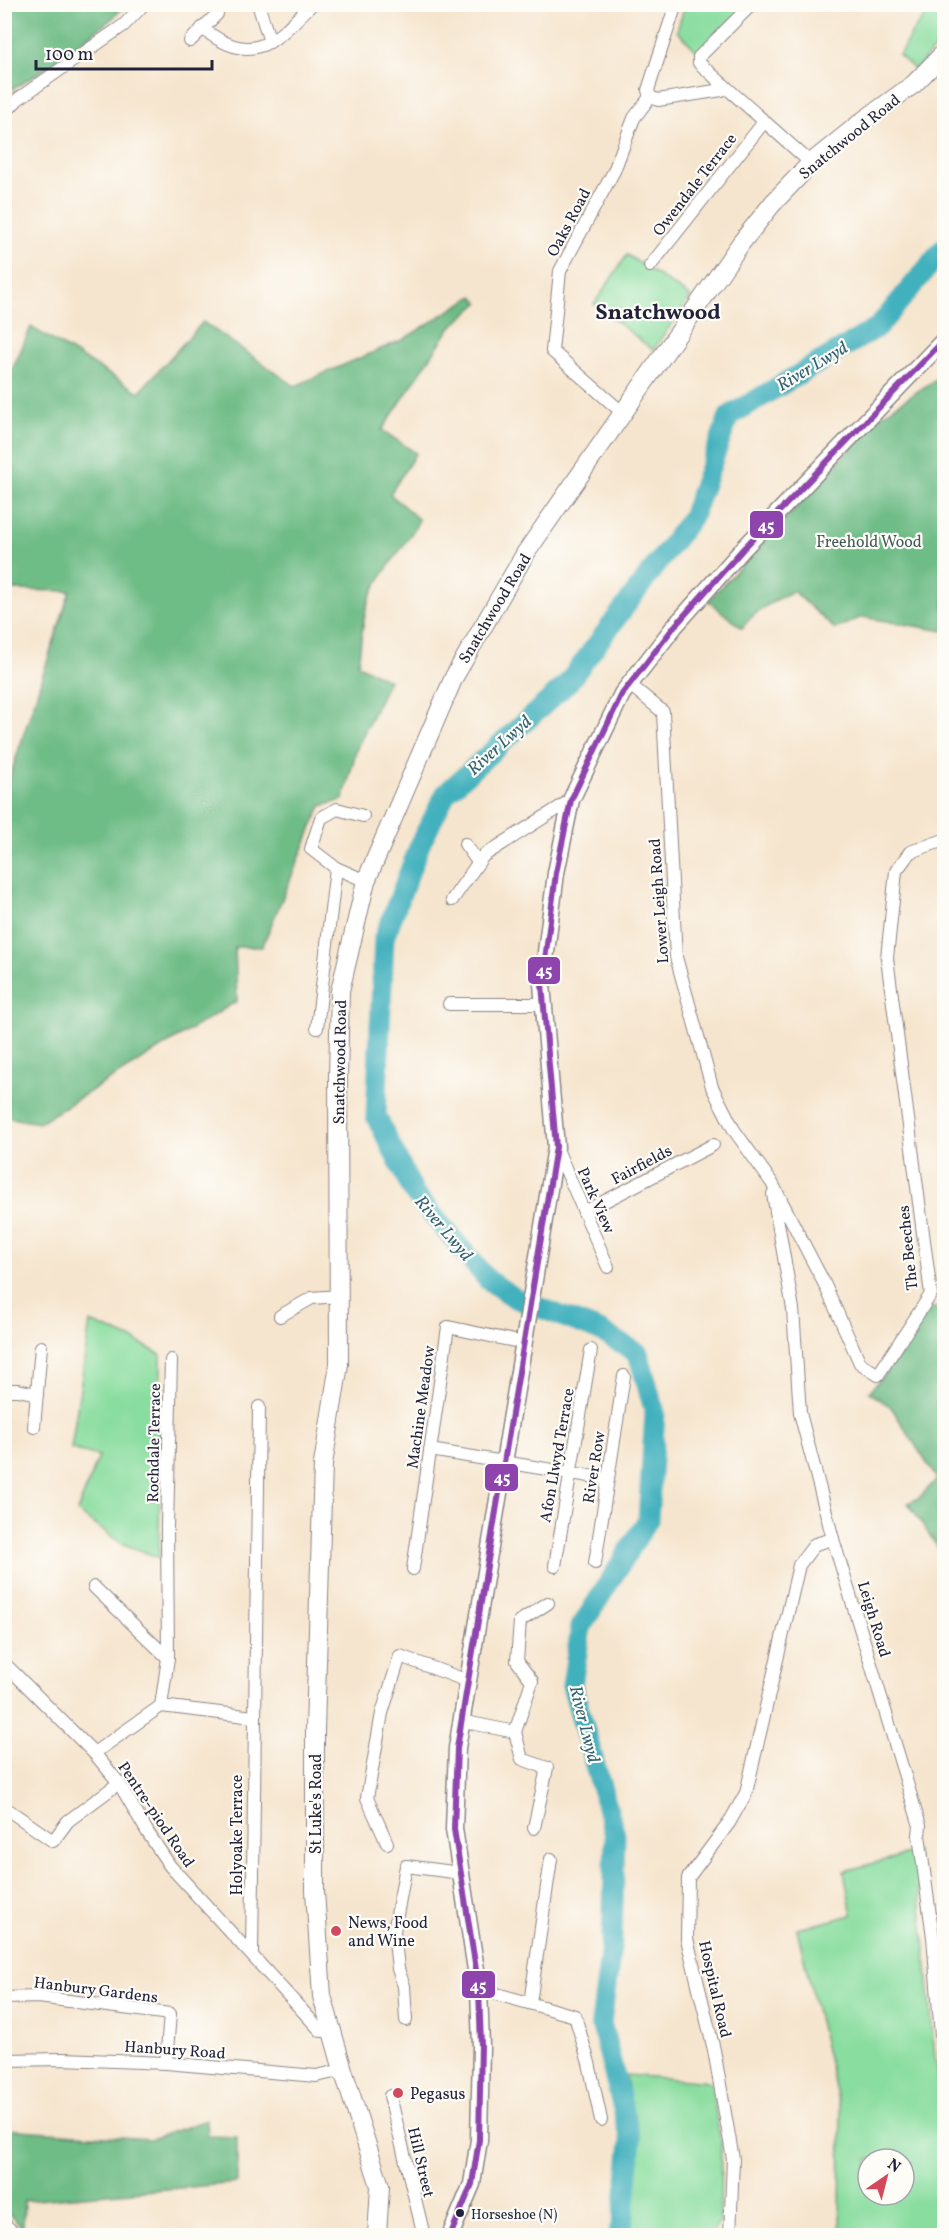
<svg xmlns="http://www.w3.org/2000/svg" width="949" height="2240" font-family="Vollkorn,serif">
  <style>
    .green { fill: #89dd9f; stroke: #56806d; stroke-width: 1.5; fill-rule: evenodd }
    .forest { fill: #6ebc86; stroke: #486f60; stroke-width: 1.5 }
    .lines { fill: none; stroke-linecap: round; stroke-linejoin: round }
    .river { stroke: #43b1be; stroke-width: 21 }
    .minor-casing { stroke: #8c8484; stroke-width: 14 }
    .secondary-casing { stroke: #8c8484; stroke-width: 19 }
    .primary-casing { stroke: #8c8484; stroke-width: 20 }
    .minor { stroke: #fff; stroke-width: 12 }
    .secondary { stroke: #fff; stroke-width: 16 }
    .primary { stroke: #fff; stroke-width: 18 }
    .bus-1-casing { stroke: #fdfcf7; stroke-width: 10 }
    .bus-1 { stroke: #8e44ad; stroke-width: 6 }
    .poi-dot { fill: #d1495b; stroke: #fdfcf7; stroke-width: 2 }
    .bus-dot { fill: #22223b; stroke: #fdfcf7; stroke-width: 2 }
    .labels { text-anchor: middle; stroke-width: 4.5; stroke-linejoin: round; paint-order: stroke }
    .bus-label { font-size: 14px; fill: #22223b; stroke: #fdfcf7; text-anchor: start }
    .street-label { font-size: 16px; fill: #22223b; stroke: #fdfcf7 }
    .park-label { font-size: 16px; fill: #415a59; stroke: #fdfcf7 }
    .poi-label { font-size: 16px; fill: #22223b; stroke: #fdfcf7; text-anchor: start }
    .water-label { font-size: 18px; font-style: italic; fill: #316276; stroke: #fdfcf7 }
    .district-label { font-size: 22px; font-weight: bold; fill: #22223b; stroke: #fdfcf7 }
    .line-badge { stroke: #fdfcf7; stroke-width: 2 }
    .badge-label { font-size: 16px; text-anchor: middle; font-weight: bold; fill: #fff }
  </style>
  <rect width="100%" height="100%" fill="#fdfcf7"/>
  <filter id="ink" filterUnits="userSpaceOnUse"><feTurbulence type="fractalNoise" baseFrequency=".0167" numOctaves="2"/><feDisplacementMap in="SourceGraphic" scale="12" xChannelSelector="R" yChannelSelector="G"/><feConvolveMatrix kernelMatrix="1 2 1 2 8 2 1 2 1" color-interpolation-filters="sRGB"/></filter>
  <filter id="wash" filterUnits="userSpaceOnUse"><feTurbulence type="fractalNoise" baseFrequency=".008" numOctaves="4" result="noise"/><feDisplacementMap in="SourceGraphic" scale="24" xChannelSelector="R" yChannelSelector="G"/><feGaussianBlur stdDeviation="1.35" result="paint"/><feColorMatrix in="noise" values="0 0 0 0 0 0 0 0 0 0 0 0 0 0 0 0 0 1.4 0 .05"/><feComposite in="paint" operator="in"/></filter>
  <g filter="url(#wash)">
    <rect width="100%" height="100%" fill="#f6e5ce"/>
    <!-- green -->
    <g class="green">
      <path d="M685,5H746L699,53L677,31Z"/>
      <path d="M935,5H942L944,7V38L915,70L899,55L914,29Z"/>
      <path d="M627,255L691,297L653,350L594,304Z"/>
      <path d="M90,1322L131,1338L161,1355L159,1558L121,1543L77,1512L99,1456L71,1449Z"/>
      <path d="M916,1852L944,2153V2235H840L841,2113L797,1929L852,1915L844,1871ZM868,2159H904V2195H868Z"/>
      <path d="M626,2075L711,2082L721,2145L720,2222L711,2235H624L627,2230L639,2159Z"/>
    </g>
    <!-- forest -->
    <g class="forest">
      <path d="M5,4H126V5L114,17L58,61L5,94Z"/>
      <path d="M473,296L479,303L450,328L382,430L416,453L390,494L419,520C405,549 381,570 369,600C362,618 361,646 358,665L389,680L357,748L343,800L321,806L262,947H235L237,1001L39,1123L5,1117V792L70,591L5,590V386L31,327L139,392L203,322L295,386L404,339Z"/>
      <path d="M944,374V631L862,617L835,629L793,591C774,601 755,610 742,628L708,601L883,414Z"/>
      <path d="M944,1307V1557L908,1503L920,1497L937,1479L891,1407L869,1392L895,1362L928,1308Z"/>
      <path d="M207,2120L208,2136L237,2137V2183L24,2201L23,2228L5,2211V2129L151,2139Z"/>
    </g>
    <g class="lines">
      <!-- river -->
      <path class="river" d="M617,2236L623,2222L631,2140L601,2023L612,1940L615,1835L572,1685L581,1627L648,1520L655,1413L638,1353L600,1331L515,1298L488,1280L414,1193L376,1116L384,938L421,842L446,793L567,684L692,517L729,416L878,327L944,248"/>
    </g>
  </g>
  <g filter="url(#ink)">
    <g class="lines">
      <!-- minor casing -->
      <g class="minor-casing">
        <g id="minor">
          <path d="M258,4L270,42"/>
          <path d="M752,4L699,57V63L811,163"/>
          <path d="M202,28C253,68 274,42 312,4"/>
          <path d="M190,41L217,14"/>
          <path d="M650,97L648,90L676,4"/>
          <path d="M650,97L658,100L722,90L725,86"/>
          <path d="M4,114L18,99L124,25L144,4"/>
          <path d="M650,266L764,122"/>
          <path d="M624,414L552,351L560,271L614,171L634,118L650,97"/>
          <path d="M629,684L663,712L676,957L712,1087L734,1130L772,1183L824,1283L860,1363L878,1375L931,1294L887,958L896,871L910,852L944,840"/>
          <path d="M465,844L478,862"/>
          <path d="M336,868L311,849L321,818L337,809L363,816"/>
          <path d="M452,900L483,856L571,800"/>
          <path d="M449,1004H544"/>
          <path d="M317,1028L336,868L366,881"/>
          <path d="M556,1147L608,1267"/>
          <path d="M773,1194L793,1309L800,1413L833,1539L920,1826L919,1835L933,1937L944,2072"/>
          <path d="M584,1212L713,1145"/>
          <path d="M280,1316L312,1298L339,1296"/>
          <path d="M4,1390H18L37,1394"/>
          <path d="M34,1427L41,1347"/>
          <path d="M430,1450L608,1479"/>
          <path d="M595,1563L624,1376"/>
          <path d="M555,1566L591,1350"/>
          <path d="M413,1569L448,1327L524,1343"/>
          <path d="M94,1587L168,1658"/>
          <path d="M4,1663L94,1753L119,1783L148,1833L170,1866L321,2031L332,2030"/>
          <path d="M161,1706L168,1658L167,1527L171,1360"/>
          <path d="M161,1706L254,1717"/>
          <path d="M461,1721L515,1732L532,1681L517,1661L520,1621L548,1603"/>
          <path d="M515,1732L522,1759L547,1768L534,1828"/>
          <path d="M94,1753L161,1706"/>
          <path d="M4,1807L53,1841L68,1821L119,1783"/>
          <path d="M387,1843L367,1798L382,1713L400,1656L468,1681"/>
          <path d="M252,1954L259,1407"/>
          <path d="M479,1989L575,2016L589,2063L601,2120"/>
          <path d="M4,1998L38,1997L170,2014L166,2063"/>
          <path d="M530,2003L551,1859"/>
          <path d="M406,2020L404,1986L398,1969L394,1931L406,1866L461,1873"/>
          <path d="M4,2060L63,2059L166,2063L316,2076L343,2070"/>
          <path d="M390,2096L424,2236"/>
          <path d="M4,2224L17,2236"/>
          <path d="M730,2236L733,2159L714,2050L687,1939L688,1878L729,1823L746,1793L799,1565L815,1544L833,1539"/>
        </g>
      </g>
      <!-- secondary casing -->
      <g class="secondary-casing">
        <path id="secondary" d="M450,2236L472,2184L479,2140L481,2046L479,1989L454,1829L457,1748L556,1147L542,984L556,873L571,800L622,694L674,627L743,549L944,340"/>
      </g>
      <!-- primary casing -->
      <g class="primary-casing">
        <path id="primary" d="M377,2236L380,2186L343,2070L322,1996L315,1891V1730L323,1464L339,1364L338,1077L340,991L366,881L454,677L525,554L741,243L773,203L811,163L864,120L914,84L944,53"/>
      </g>
      <!-- minor -->
      <use href="#minor" class="minor"/>
      <!-- secondary -->
      <use href="#secondary" class="secondary"/>
      <!-- primary -->
      <use href="#primary" class="primary"/>
      <!-- bus-1 casing -->
      <g class="bus-1-casing">
        <path id="bus-1" d="M450,2236L472,2184L479,2140L481,2046L479,1989L454,1829L457,1748L556,1147L542,984L556,873L571,800L622,694L674,627L743,549L944,340"/>
      </g>
      <!-- bus-1 -->
      <use href="#bus-1" class="bus-1"/>
    </g>
  </g>
  <!-- markers -->
  <g class="poi-dot">
    <circle cx="336" cy="1931" r="6"/>
    <circle cx="398" cy="2093" r="6"/>
  </g>
  <circle class="bus-dot" cx="460" cy="2213" r="5"/>
  <g class="labels">
    <!-- bus labels -->
    <g class="bus-label">
      <text x="471" y="2219">Horseshoe (N)</text>
    </g>
    <!-- street labels -->
    <g class="street-label">
      <text transform="translate(849 136) rotate(-39)" y="6">Snatchwood Road</text>
      <text transform="translate(694 184) rotate(-52)" y="6">Owendale Terrace</text>
      <text transform="translate(568 222) rotate(-62)" y="6">Oaks Road</text>
      <text transform="translate(494 608) rotate(-59)" y="6">Snatchwood Road</text>
      <text transform="translate(658 901) rotate(-94)" y="6">Lower Leigh Road</text>
      <text transform="translate(339 1062) rotate(-89)" y="6">Snatchwood Road</text>
      <text transform="translate(641 1164) rotate(-28)" y="6">Fairfields</text>
      <text transform="translate(597 1200) rotate(66)" y="6">Park View</text>
      <text transform="translate(907 1248) rotate(-96)" y="6">The Beeches</text>
      <text transform="translate(420 1407) rotate(-82)" y="6">Machine Meadow</text>
      <text transform="translate(153 1443) rotate(-89)" y="6">Rochdale Terrace</text>
      <text transform="translate(556 1455) rotate(-80)" y="6">Afon Llwyd Terrace</text>
      <text transform="translate(593 1467) rotate(-81)" y="6">River Row</text>
      <text transform="translate(875 1619) rotate(73)" y="6">Leigh Road</text>
      <text transform="translate(315 1804) rotate(-90)" y="6">St Luke's Road</text>
      <text transform="translate(157 1814) rotate(56)" y="6">Pentre-piod Road</text>
      <text transform="translate(236 1835) rotate(-90)" y="6">Holyoake Terrace</text>
      <text transform="translate(96 1989) rotate(7)" y="6">Hanbury Gardens</text>
      <text transform="translate(716 1989) rotate(77)" y="6">Hospital Road</text>
      <text transform="translate(175 2049) rotate(4)" y="6">Hanbury Road</text>
      <text transform="translate(422 2162) rotate(77)" y="6">Hill Street</text>
    </g>
    <!-- park labels -->
    <g class="park-label">
      <text x="869" y="547">Freehold Wood</text>
    </g>
    <!-- poi labels -->
    <g class="poi-label">
      <text x="348" y="1928">News, Food<tspan x="348" dy="18">and Wine</tspan></text>
      <text x="410" y="2099">Pegasus</text>
    </g>
    <!-- water labels -->
    <g class="water-label">
      <text transform="translate(812 366) rotate(-31)" y="6">River Lwyd</text>
      <text transform="translate(499 745) rotate(-42)" y="6">River Lwyd</text>
      <text transform="translate(444 1228) rotate(50)" y="6">River Lwyd</text>
      <text transform="translate(585 1724) rotate(76)" y="6">River Lwyd</text>
    </g>
    <!-- district labels -->
    <g class="district-label">
      <text x="658" y="319">Snatchwood</text>
    </g>
  </g>
  <g class="line-badge">
    <rect x="749" y="510" width="35" height="29" rx="6" fill="#8e44ad"/>
    <rect x="527" y="956" width="34" height="29" rx="6" fill="#8e44ad"/>
    <rect x="484" y="1463" width="35" height="29" rx="6" fill="#8e44ad"/>
    <rect x="461" y="1970" width="35" height="29" rx="6" fill="#8e44ad"/>
  </g>
  <g class="badge-label">
    <text x="766" y="531">45</text>
    <text x="544" y="976">45</text>
    <text x="502" y="1483">45</text>
    <text x="478" y="1991">45</text>
  </g>
  <!-- margin -->
  <rect width="949" height="2240" fill="none" stroke="#fdfcf7" stroke-width="24"/>
  <!-- north arrow -->
  <g transform="translate(886 2177) rotate(35)"><circle r="28" fill="#fdfcf7" stroke="#a5a5ac" stroke-width="1.5"/>
  <path d="M0-4.5L10 22L0 15L-10 22Z" fill="#d1495b"/>
  <text y="-9" font-size="16" font-weight="bold" text-anchor="middle" fill="#22223b">N</text>
  </g>
  <!-- scale -->
  <path d="M36 60v9h176v-9" fill="none" stroke="#22223b" stroke-width="3"/>
  <text x="45" y="60" font-size="18" fill="#22223b" stroke="#fdfcf7" stroke-width="4.5" paint-order="stroke">100 m</text>
</svg>
